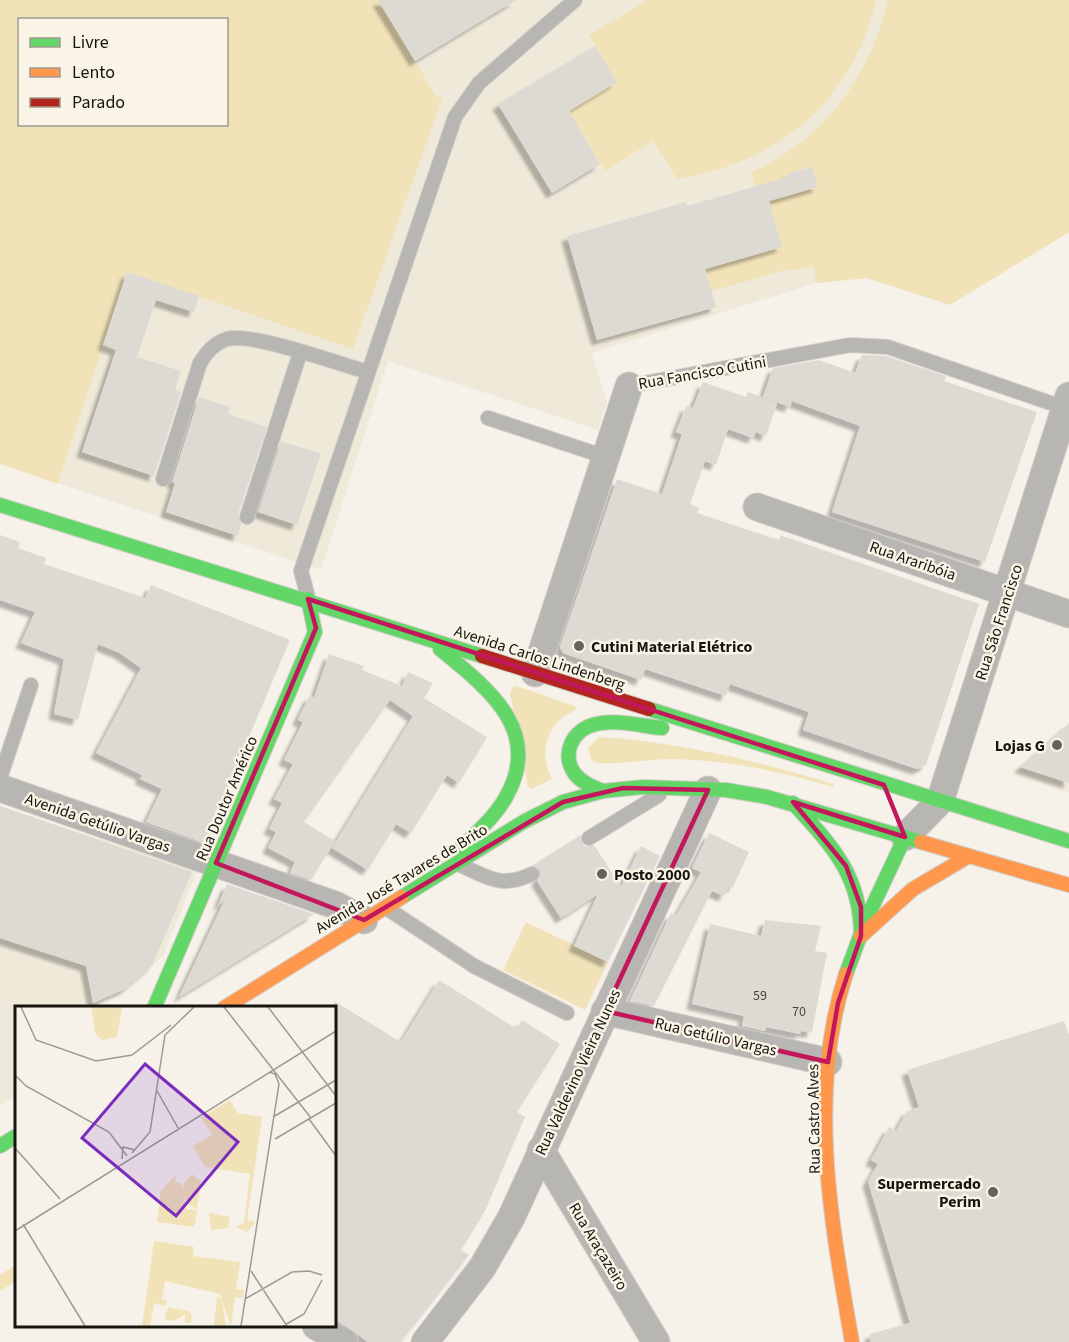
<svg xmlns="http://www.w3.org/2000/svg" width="1069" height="1342" font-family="'Source Sans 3',sans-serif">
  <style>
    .built { fill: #efe9d9; fill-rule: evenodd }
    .green { fill: #f1e2b8; fill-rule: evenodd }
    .building { fill: #dddad3; filter: url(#shadow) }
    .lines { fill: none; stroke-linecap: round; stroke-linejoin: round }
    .lane-casing { stroke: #d1cec8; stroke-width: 16 }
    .street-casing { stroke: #d1cec8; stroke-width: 29 }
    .fast-casing { stroke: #d1cec8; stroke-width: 16 }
    .slow-casing { stroke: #d1cec8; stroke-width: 16 }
    .jam-casing { stroke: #d1cec8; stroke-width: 16 }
    .lane { stroke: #b7b6b3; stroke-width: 14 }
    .street { stroke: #b7b6b3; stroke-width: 27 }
    .fast { stroke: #63d668; stroke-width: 14 }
    .slow { stroke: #ff974d; stroke-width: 14 }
    .jam { stroke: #b3261e; stroke-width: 14 }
    .marked { fill: none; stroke: #c2185b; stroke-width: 4.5; stroke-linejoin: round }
    .poi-dot { fill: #65625c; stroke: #faf4e6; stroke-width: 2 }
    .labels { text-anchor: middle; stroke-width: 5; stroke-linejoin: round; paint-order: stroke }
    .number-label { font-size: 14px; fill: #484641 }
    .street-label { font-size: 16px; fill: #171510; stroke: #faf4e6 }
    .poi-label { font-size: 16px; font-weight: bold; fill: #171510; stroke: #faf4e6; text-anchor: start }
    .inset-road { fill: none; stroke: #9d9a93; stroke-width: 1.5 }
    .view { fill: #7b2cbf; fill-opacity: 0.15; stroke: #7b2cbf; stroke-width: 3 }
    .inset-edge { fill: none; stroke: #171510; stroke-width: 3 }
  </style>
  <defs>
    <filter id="shadow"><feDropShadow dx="-5.5" dy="5.5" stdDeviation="1.5" flood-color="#0004"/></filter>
  </defs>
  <rect width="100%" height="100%" fill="#f6f2ea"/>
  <!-- built -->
  <g class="built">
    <path d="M0,0H1069V232L950,305L867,278L816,283L592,353L607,402L598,430L388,361L321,570L0,464ZM20,20H226V124H20Z"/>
    <path d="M1069,723V793L1012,774L1020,767Z"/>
    <path d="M0,806L197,871L163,956L125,989L99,1000L100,1007L16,1008V1097L0,1106Z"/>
  </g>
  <!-- green -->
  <g class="green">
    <path d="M0,0H378L436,96L442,99L353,349L127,272L58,484L0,464ZM20,20H226V124H20Z"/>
    <path d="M648,0H876C852,103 779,162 677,179L653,141L605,171L569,111L617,82L589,35Z"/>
    <path d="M888,0H1069V232L950,305L867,278L816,283L814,267L786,270L711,291L705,269L782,247L764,184L755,186L751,172C824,141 871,75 888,0ZM812,167L818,187L793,193L788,174Z"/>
    <path d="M517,686L577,707C574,712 567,714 562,718C543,734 541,758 552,779L531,789L528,787L510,693L513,687Z"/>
    <path d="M599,737C680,742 756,761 834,784L833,787C779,771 727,760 670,759C646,759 621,765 597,763L591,759L588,748Z"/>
    <path d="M526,922L608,962L585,1010L503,970Z"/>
    <path d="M16,1265V1281L0,1291V1275Z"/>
  </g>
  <!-- building -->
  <g class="building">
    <path d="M378,0H516L415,61Z"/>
    <path d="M595,46L617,82L569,111L600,164L552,193L498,104Z"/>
    <path d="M812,167L818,187L769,201L782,247L705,269L716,307L597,340L567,236L686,202L687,206L788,177L787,174Z"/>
    <path d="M127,272L199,296L194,312L156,300L137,357L181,371L175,390L181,392L154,476L82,452L116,350L103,345Z"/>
    <path d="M862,355L886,356L946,376L944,381L1037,412L985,562L832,512L860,426L792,401L790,407L763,397L773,368L819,360L855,373Z"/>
    <path d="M703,382L746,397L748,392L777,403L766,436L756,432L753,438L728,429L716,465L705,461L690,504L699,508L697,513L779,540L780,535L979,604L926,765L917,769L803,730L809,712L730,684L726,696L645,669L641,680L563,653L560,647L617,479L662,494L682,434L676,432L686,406L693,408Z"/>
    <path d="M199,397L230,407L228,414L267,427L238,514L241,524L238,536L166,512L175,483L172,482Z"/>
    <path d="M281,441L321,454L297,525L258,512Z"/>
    <path d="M0,535L20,542L18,548L46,558L44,564L145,598L151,585L290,640L204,843L146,822L162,789L140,779L142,775L96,753L141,668L120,653L98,644L78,720L54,714L64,659L21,643L35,612L0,600Z"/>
    <path d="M329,654L364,666L362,670L402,686L408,672L433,683L424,698L487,737L459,783L447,775L411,833L396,824L368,870L332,848L413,716L390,700L304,822L335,841L311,880L290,873L295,862L268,848L276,832L269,829L282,803L274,799L293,764L284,760L303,722L298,720L300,715L310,695L314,698Z"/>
    <path d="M1069,723V783L1020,767Z"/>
    <path d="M0,806L192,872L152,966L125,989L93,1003L86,966L0,938Z"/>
    <path d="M709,833L749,852L733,887L729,886L724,896L712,891L654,1006L630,1001L671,913L676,916L701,872L692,868Z"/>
    <path d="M581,835L584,846L594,845L621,887L641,846L660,856L608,962L574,946L598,894L561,918L537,881L541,871L533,865Z"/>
    <path d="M227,884L314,914L179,997L225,899L218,906Z"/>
    <path d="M765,920L821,926L815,951L827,953L812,1032L801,1031L800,1034L766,1027L765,1031L742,1026L744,1016L692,1004L710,924L761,936Z"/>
    <path d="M439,980L517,1029L522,1020L560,1044L517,1112L525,1117L485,1211L461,1250L469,1255L401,1342H368L334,1318V1001L401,1042Z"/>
    <path d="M1064,1021L1069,1035V1342H870V1334L910,1323L868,1181L878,1164L871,1160L889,1127L896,1131L907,1111L919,1107L907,1070Z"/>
  </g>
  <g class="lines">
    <!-- lane casing -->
    <g class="lane-casing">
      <g id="lane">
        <path d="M629,386L850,345L888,347L1065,408"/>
        <path d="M488,418L606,457"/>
        <path d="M163,479L200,363C207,352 213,344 227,339C251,332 339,364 368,372"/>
        <path d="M247,517L300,353"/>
        <path d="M308,597L301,571L455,117L479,83L575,0"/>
        <path d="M0,778L31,685"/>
        <path d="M589,838L659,795"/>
        <path d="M458,864C488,877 500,889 532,874"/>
        <path d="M385,907L474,966L567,1013"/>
      </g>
    </g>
    <!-- street casing -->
    <g class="street-casing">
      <g id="street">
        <path d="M757,507L1069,614"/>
        <path d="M535,673L629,386"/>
        <path d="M0,788L335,905L364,920"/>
        <path d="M905,837L940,801L1069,396"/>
        <path d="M605,1011L828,1062"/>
        <path d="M541,1150L656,1342"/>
        <path d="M316,1326L344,1342"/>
        <path d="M425,1342L482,1268L511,1218L708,790"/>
      </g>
    </g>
    <!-- fast casing -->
    <g class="fast-casing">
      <g id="fast">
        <path d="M0,505L482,656"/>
        <path d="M440,649C487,688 544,730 506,797C495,817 476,833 460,849"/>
        <path d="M649,709L1069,841"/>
        <path d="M603,791C593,787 582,783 575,774C560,754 573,729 596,724C617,719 641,726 662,728"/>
        <path d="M793,803C832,846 861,875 861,936"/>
        <path d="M402,897L525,821L563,802L603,791L643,787L726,790L767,797L921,842"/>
        <path d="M846,974L866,920L905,837"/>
        <path d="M154,1008L315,632L308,599"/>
        <path d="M0,1146L16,1136"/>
      </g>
    </g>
    <!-- slow casing -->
    <g class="slow-casing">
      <g id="slow">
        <path d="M921,842L1069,885"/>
        <path d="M861,936L913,889L969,856"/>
        <path d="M846,974C807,1093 831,1222 852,1342"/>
        <path d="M224,1008L402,897"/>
      </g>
    </g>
    <!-- jam casing -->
    <g class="jam-casing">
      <path id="jam" d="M482,656L649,709"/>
    </g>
    <!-- lane -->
    <use href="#lane" class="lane"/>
    <!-- street -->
    <use href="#street" class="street"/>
    <!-- fast -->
    <use href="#fast" class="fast"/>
    <!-- slow -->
    <use href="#slow" class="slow"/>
    <!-- jam -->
    <use href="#jam" class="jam"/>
  </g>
  <!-- marked area -->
  <path class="marked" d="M308,599L884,785L905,837L793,802L846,866L861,907V936L838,1003L828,1062L605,1011L708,790L623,788L563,802L364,920L216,863L316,628Z"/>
  <!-- markers -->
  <g class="poi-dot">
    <circle cx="579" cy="646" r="6"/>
    <circle cx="1057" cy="745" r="6"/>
    <circle cx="602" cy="874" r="6"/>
    <circle cx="993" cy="1192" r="6"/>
  </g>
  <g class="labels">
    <!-- number labels -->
    <g class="number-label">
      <text x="760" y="1000">59</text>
      <text x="799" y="1016">70</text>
    </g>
    <!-- street labels -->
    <g class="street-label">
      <text transform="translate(702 372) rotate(-10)" y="6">Rua Fancisco Cutini</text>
      <text transform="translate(913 560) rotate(19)" y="6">Rua Araribóia</text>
      <text transform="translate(998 622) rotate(-72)" y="6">Rua São Francisco</text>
      <text transform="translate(540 657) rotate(18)" y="6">Avenida Carlos Lindenberg</text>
      <text transform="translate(226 798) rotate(-67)" y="6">Rua Doutor Américo</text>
      <text transform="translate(98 822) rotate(19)" y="6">Avenida Getúlio Vargas</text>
      <text transform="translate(401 878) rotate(-31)" y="6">Avenida José Tavares de Brito</text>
      <text transform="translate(716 1036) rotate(13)" y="6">Rua Getúlio Vargas</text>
      <text transform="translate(577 1072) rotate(-65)" y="6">Rua Valdevino Vieira Nunes</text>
      <text transform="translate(813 1119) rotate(-91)" y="6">Rua Castro Alves</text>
      <text transform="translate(599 1246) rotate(59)" y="6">Rua Araçazeiro</text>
    </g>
    <!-- poi labels -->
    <g class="poi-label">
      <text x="591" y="652">Cutini Material Elétrico</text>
      <text x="1045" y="751" text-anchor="end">Lojas G</text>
      <text x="614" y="880">Posto 2000</text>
      <text x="981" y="1189" text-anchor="end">Supermercado<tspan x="981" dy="18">Perim</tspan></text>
    </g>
  </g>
  <!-- overview -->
  <g transform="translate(15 1006)">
    <rect width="321" height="321" fill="#f6f2ea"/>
    <path d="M76,1H107L102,31L87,34L80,27ZM215,94L223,107L247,111L232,214L240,216L232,226L221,221L229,217L235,168L190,161L178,140L197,129L186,112ZM177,168L186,175L182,203L173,198L168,188L169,177ZM161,169L160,176L167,178L171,203L182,204L179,221L142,216L146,184ZM194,207L215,211L213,222L196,224ZM139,235L179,241L178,250L225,256L221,283L229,284L228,292L220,291L216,320L205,288L150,275L147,293L156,295L152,294L150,300L139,297L135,320H127ZM202,290L207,294L211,320H199ZM153,301L173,305L177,309L176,317L170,316V308L159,315L149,313Z" fill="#f1e2b8"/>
    <path class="inset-road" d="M6,1L21,34L81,55L117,49L156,19M209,1L296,112M253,1L321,90M0,69L11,80L94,126L112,150M141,83L163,122M258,111L321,74M294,113L321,150M260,133L321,97M0,142L45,193M117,147L135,126L150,29L179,1M107,153L108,141L120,144M8,218L70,320M0,225L321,25M236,265L272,320M230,293L277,266L294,265L307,269M226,320L264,78L260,68L254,66M268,320L289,308L307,274"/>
    <path class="view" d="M130,58L223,136L161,210L67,132Z"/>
    <rect width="321" height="321" class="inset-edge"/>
  </g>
  <!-- legend -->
  <rect x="18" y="18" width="210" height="108" fill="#faf4e6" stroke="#9f9b90" stroke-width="1.5"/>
  <rect x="30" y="38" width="30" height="9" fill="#63d668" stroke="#9f9b90" stroke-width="1.5"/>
  <text x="72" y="48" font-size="18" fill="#171510">Livre</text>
  <rect x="30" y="68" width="30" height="9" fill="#ff974d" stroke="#9f9b90" stroke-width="1.5"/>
  <text x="72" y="78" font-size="18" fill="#171510">Lento</text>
  <rect x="30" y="98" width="30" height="9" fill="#b3261e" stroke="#9f9b90" stroke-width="1.5"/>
  <text x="72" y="108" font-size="18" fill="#171510">Parado</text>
</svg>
